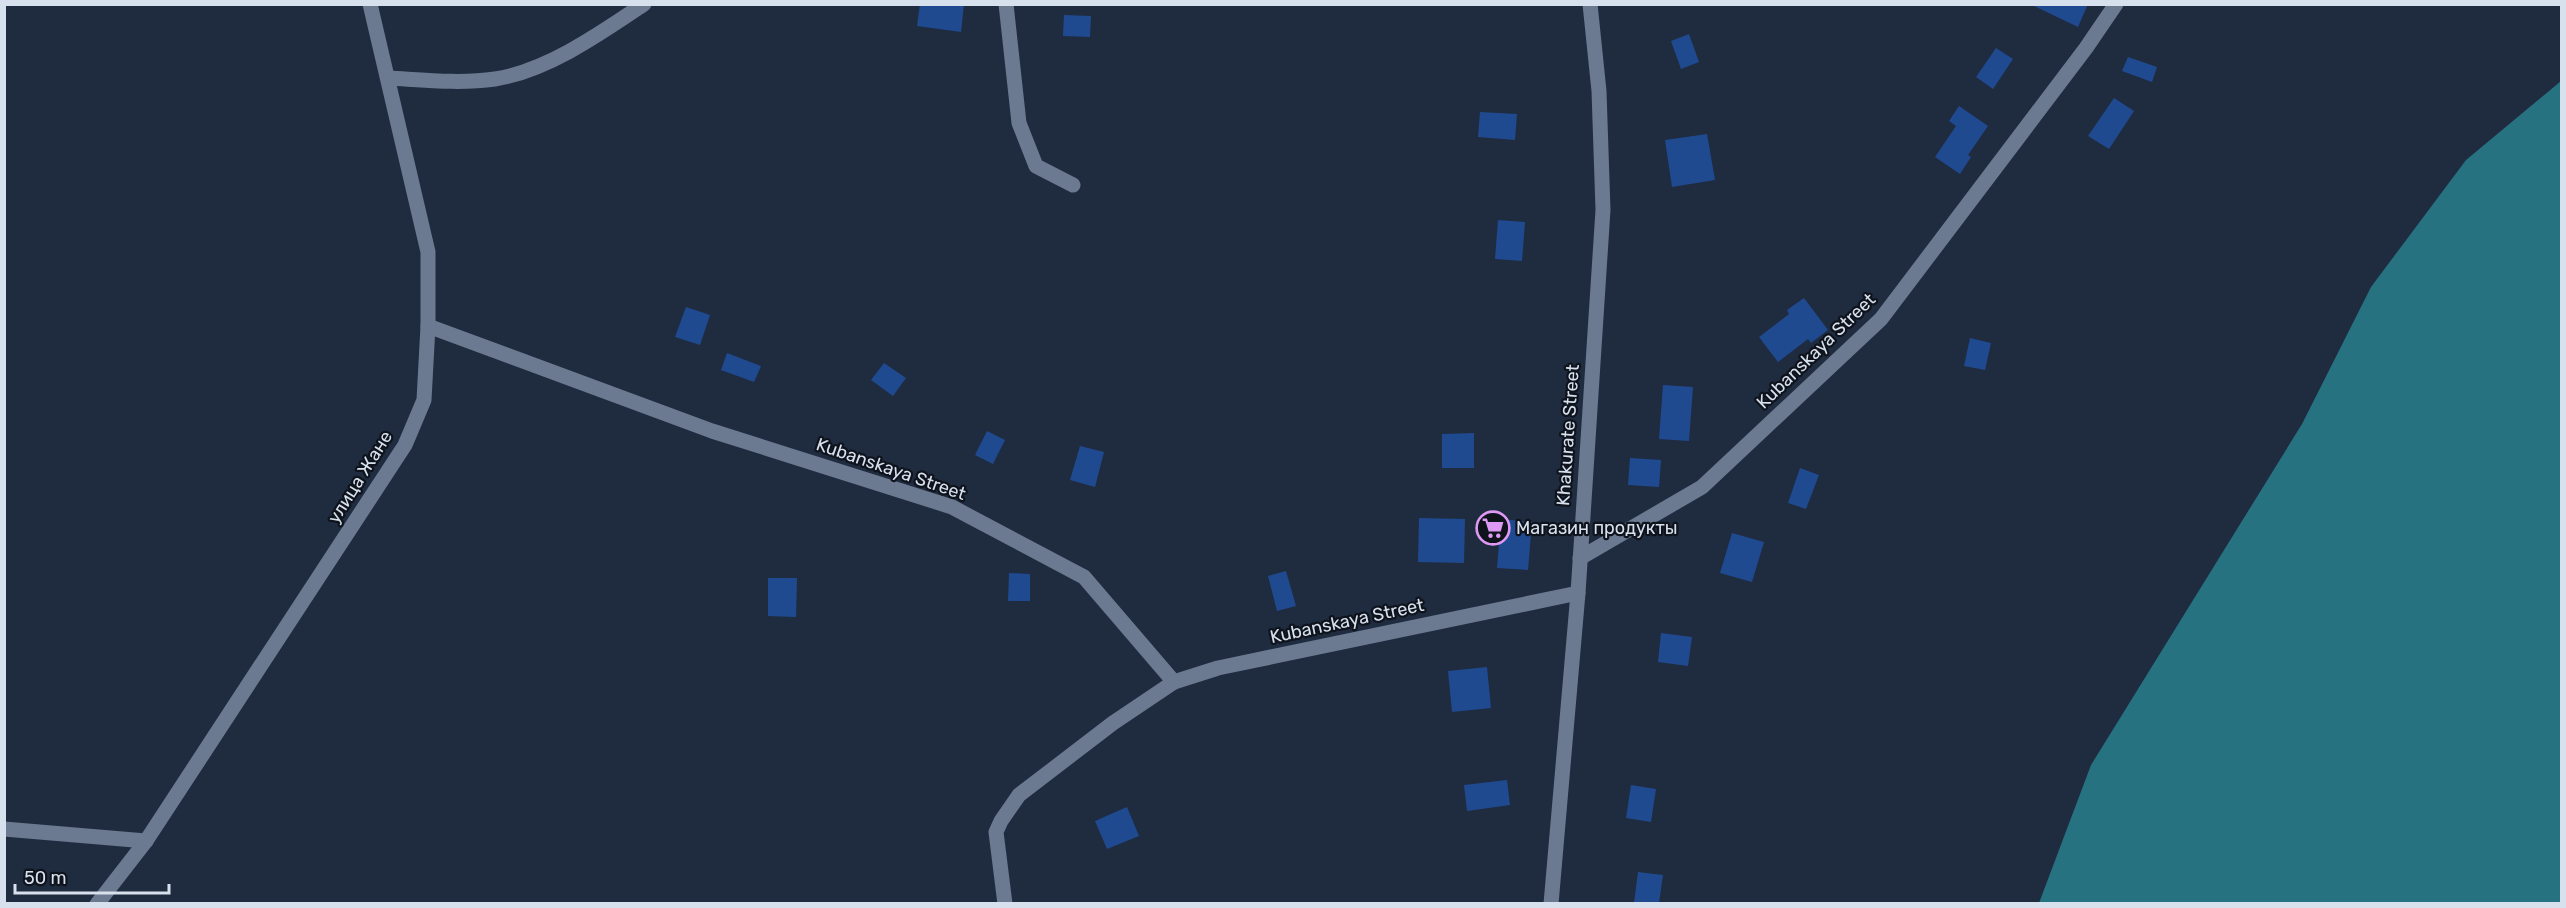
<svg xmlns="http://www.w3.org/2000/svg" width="2566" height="908" font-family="Rubik,sans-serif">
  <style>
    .water { fill: #267281 }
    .building { fill: #204a90 }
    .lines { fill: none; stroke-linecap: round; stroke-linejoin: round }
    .minor { stroke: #6b7991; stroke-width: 15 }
    .labels { text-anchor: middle; stroke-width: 4.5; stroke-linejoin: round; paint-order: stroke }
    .street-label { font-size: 18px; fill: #d7e0ed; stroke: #0e131c }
    .poi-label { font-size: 18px; fill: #d7e0ed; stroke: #0e131c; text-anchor: start }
  </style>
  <rect width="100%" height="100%" fill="#1f2b3f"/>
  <!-- water -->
  <path class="water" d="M2561,81V903H2039L2091,765L2302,424L2371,287L2466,160Z"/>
  <!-- building -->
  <g class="building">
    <path d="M920,4H964L961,32L917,26Z"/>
    <path d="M2030,4H2088L2078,27Z"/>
    <path d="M1064,15L1091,16L1090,37L1063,36Z"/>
    <path d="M1689,34L1699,62L1681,69L1671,41Z"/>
    <path d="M1996,48L2013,59L1993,89L1976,77Z"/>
    <path d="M2128,57L2157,67L2152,82L2122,71Z"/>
    <path d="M2114,98L2134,111L2109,149L2088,136Z"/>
    <path d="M1959,106L1988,126L1968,155L1971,157L1960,174L1935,157L1956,126L1949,121Z"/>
    <path d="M1480,112L1517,114L1515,140L1478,137Z"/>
    <path d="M1707,134L1715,180L1672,187L1665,140Z"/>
    <path d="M1498,220L1525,222L1522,261L1495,259Z"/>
    <path d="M1804,298L1828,330L1811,343L1808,339L1778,362L1759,337L1789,314L1787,310Z"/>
    <path d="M686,307L710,315L700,345L675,337Z"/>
    <path d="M1970,338L1991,343L1985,370L1964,366Z"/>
    <path d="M727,353L761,366L754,382L721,370Z"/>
    <path d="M884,363L906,378L893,396L871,380Z"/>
    <path d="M1663,385L1693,387L1689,441L1659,439Z"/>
    <path d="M987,431L1005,440L993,464L975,455Z"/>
    <path d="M1474,433V468H1442V434Z"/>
    <path d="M1080,446L1104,452L1095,487L1070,480Z"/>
    <path d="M1630,458L1661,460L1659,487L1628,485Z"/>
    <path d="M1800,468L1819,475L1806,509L1788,503Z"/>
    <path d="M1419,518L1465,519L1464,563L1418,562Z"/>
    <path d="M1501,519L1532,522L1528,570L1497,568Z"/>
    <path d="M1732,533L1764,542L1752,582L1720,573Z"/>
    <path d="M1286,571L1296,606L1277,611L1268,576Z"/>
    <path d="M1009,573L1030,574V601H1008Z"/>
    <path d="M768,578H797L796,617L768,616Z"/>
    <path d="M1661,633L1692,637L1688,666L1658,662Z"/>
    <path d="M1487,667L1491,708L1452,712L1448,671Z"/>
    <path d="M1507,780L1510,805L1467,811L1464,785Z"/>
    <path d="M1631,785L1656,789L1651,822L1626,818Z"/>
    <path d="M1127,807L1139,836L1107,849L1095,821Z"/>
    <path d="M1638,872L1663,875L1659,903H1634Z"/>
  </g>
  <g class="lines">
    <!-- minor -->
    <g class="minor">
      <path d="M1006,4L1019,123L1036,166L1073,185"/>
      <path d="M389,78C424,80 460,84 495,79C547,71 601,33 644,4"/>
      <path d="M428,326L712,431L952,507L1084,577L1174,682L1218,668L1578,593"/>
      <path d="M1580,558L1702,487L1881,319L2086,48L2116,4"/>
      <path d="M4,829L146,841"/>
      <path d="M97,904L146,841L405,445L424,400L428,326V252L370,4"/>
      <path d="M1005,904L996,832L1001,821L1019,795L1113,723L1174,682"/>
      <path d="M1551,904L1578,593L1603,210L1599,91L1590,4"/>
    </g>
  </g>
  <!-- icons -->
  <defs>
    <g id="supermarket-ring" transform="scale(1.725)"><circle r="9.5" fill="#0e131c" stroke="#dd99f3" stroke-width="1.5"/><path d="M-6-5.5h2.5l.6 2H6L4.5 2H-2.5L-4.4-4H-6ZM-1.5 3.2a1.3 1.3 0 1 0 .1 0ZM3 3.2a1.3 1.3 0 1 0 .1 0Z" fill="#dd99f3"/></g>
  </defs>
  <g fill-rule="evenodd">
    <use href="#supermarket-ring" x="1493" y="528"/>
  </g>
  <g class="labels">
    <!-- street labels -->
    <g class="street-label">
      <text transform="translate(1816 351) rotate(-44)" y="6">Kubanskaya Street</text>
      <text transform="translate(1568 435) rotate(-86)" y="6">Khakurate Street</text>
      <text transform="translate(891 469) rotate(19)" y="6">Kubanskaya Street</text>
      <text transform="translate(360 477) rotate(-58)" y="6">улица Жане</text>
      <text transform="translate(1347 621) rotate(-12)" y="6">Kubanskaya Street</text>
    </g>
    <!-- poi labels -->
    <g class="poi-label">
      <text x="1516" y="534">Магазин продукты</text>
    </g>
  </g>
  <!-- border -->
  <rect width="2566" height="908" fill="none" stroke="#d7e0ed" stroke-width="12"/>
  <!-- scale -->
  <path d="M15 884v9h154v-9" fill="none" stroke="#d7e0ed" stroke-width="3"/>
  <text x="24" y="884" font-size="18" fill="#d7e0ed" stroke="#0e131c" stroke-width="4.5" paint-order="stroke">50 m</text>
</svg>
